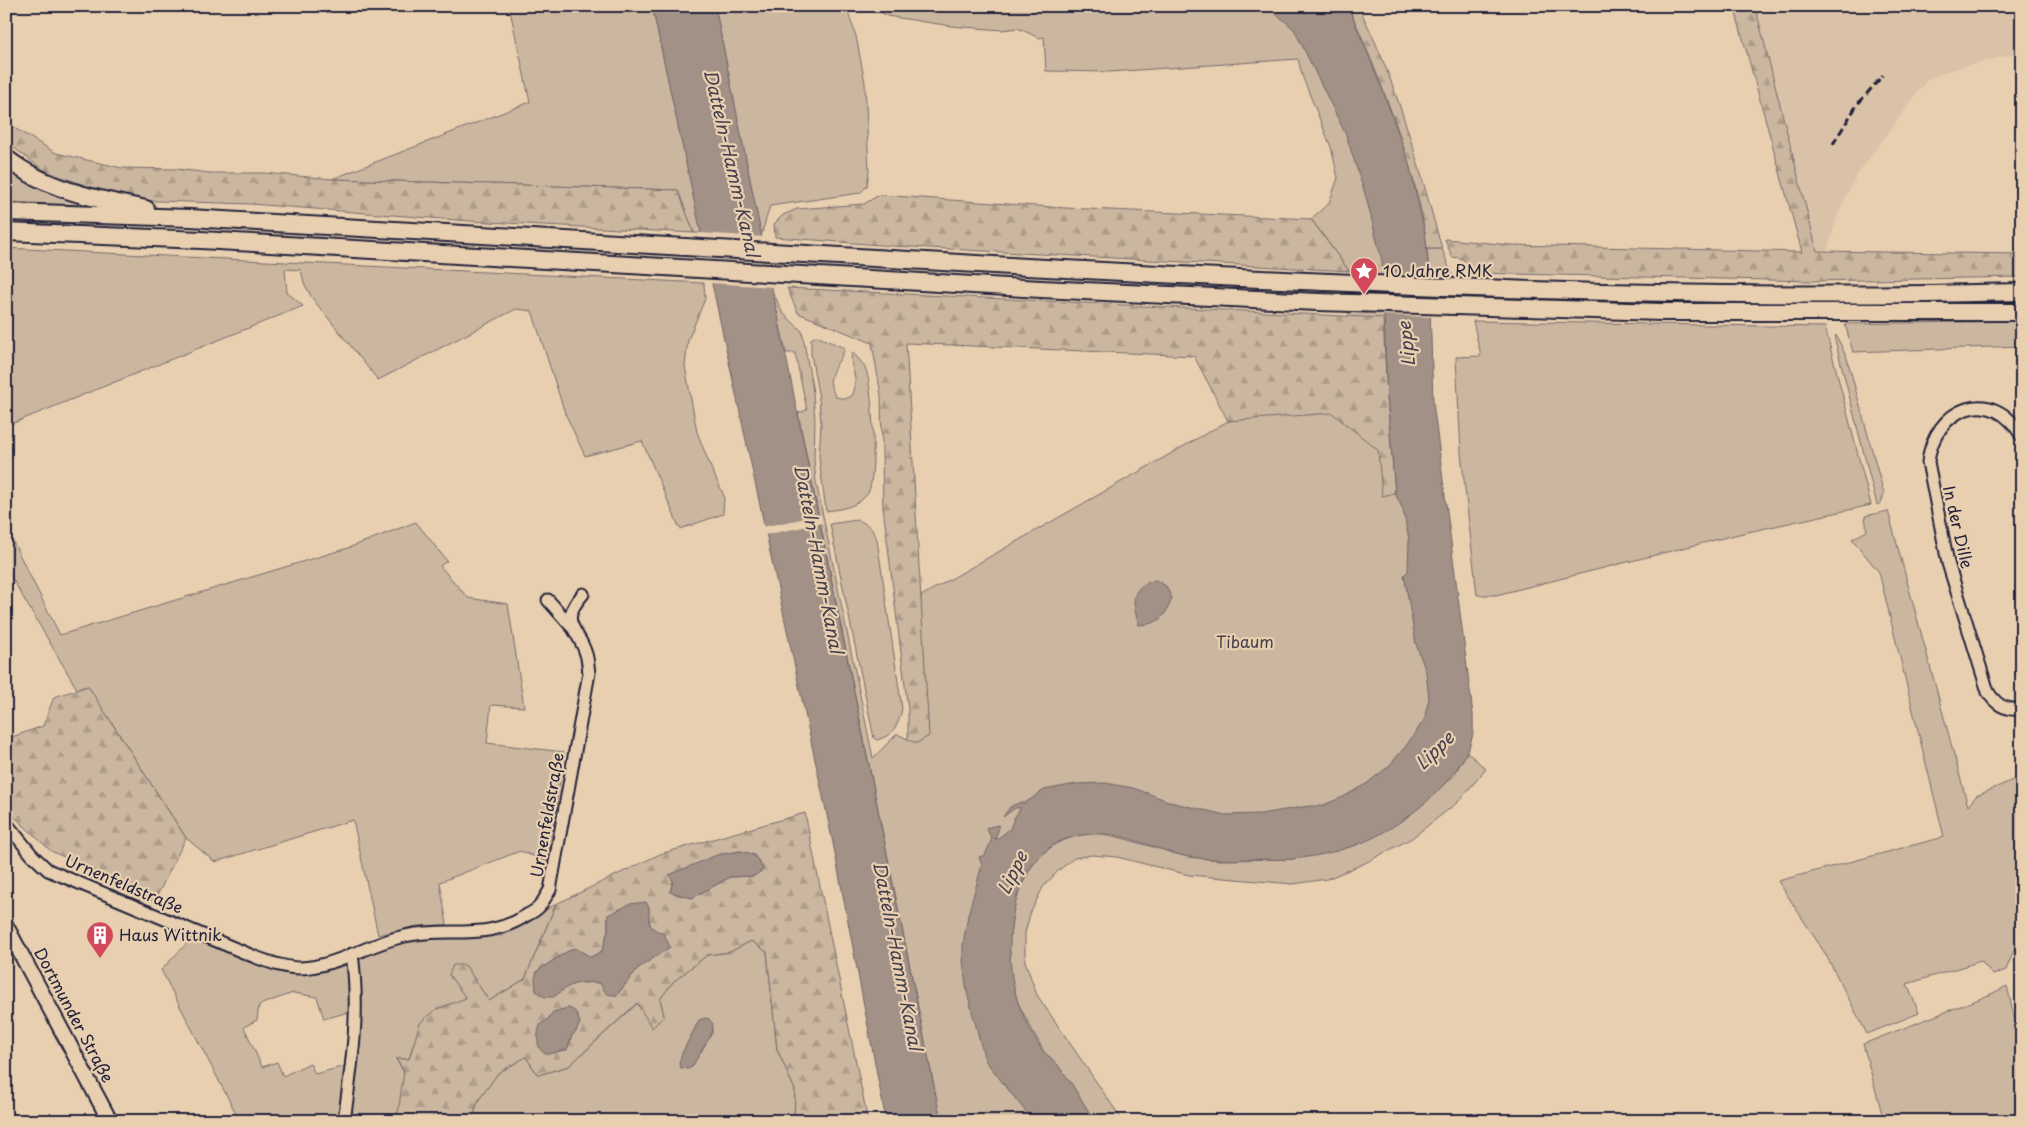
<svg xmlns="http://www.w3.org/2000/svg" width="2028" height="1127" font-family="'Playpen Sans',sans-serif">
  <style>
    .built { fill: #d9c2a7 }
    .green { fill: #cbb69f; stroke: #766c6d }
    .forest { fill: url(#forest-firs); stroke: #766c6d; fill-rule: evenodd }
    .water { fill: #a29186; stroke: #6f6568 }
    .pier { fill: #e8cfb0 }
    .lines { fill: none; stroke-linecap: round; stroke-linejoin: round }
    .minor-casing { stroke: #22223b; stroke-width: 15 }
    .major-casing { stroke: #22223b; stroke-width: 18 }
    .highway-casing { stroke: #22223b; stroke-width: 20 }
    .minor { stroke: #e8cfb0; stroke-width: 11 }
    .major { stroke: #e8cfb0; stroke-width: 14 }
    .highway { stroke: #e8cfb0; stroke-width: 16 }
    .rail { stroke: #22223b; stroke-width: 3; stroke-dasharray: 8 4; stroke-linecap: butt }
    .labels { text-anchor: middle; stroke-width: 4.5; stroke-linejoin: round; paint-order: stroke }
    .poi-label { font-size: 16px; fill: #22223b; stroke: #e8cfb0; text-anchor: start }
    .street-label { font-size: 16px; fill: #22223b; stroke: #e8cfb0 }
    .park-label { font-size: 16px; fill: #44404f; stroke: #e8cfb0 }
    .water-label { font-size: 18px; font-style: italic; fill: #423e4e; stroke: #e8cfb0 }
  </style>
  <defs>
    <pattern id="forest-firs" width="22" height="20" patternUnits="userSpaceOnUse" patternTransform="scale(1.25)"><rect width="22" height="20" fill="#cbb69f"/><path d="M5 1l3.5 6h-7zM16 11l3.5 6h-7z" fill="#ae9c8a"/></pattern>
  </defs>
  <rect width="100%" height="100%" fill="#e8cfb0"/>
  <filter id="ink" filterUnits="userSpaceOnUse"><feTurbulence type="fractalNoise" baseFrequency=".02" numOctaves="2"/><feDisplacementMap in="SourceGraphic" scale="10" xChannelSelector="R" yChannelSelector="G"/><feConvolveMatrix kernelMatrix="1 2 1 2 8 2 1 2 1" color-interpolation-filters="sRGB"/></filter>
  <g filter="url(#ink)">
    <!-- built -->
    <path class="built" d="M1754,6H2022V52L1947,71L1927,80L1856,176L1838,213L1827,252L1817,251Z"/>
    <!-- green -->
    <g class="green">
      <path d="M509,6H652L702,233H694L677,190L332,179L530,102Z"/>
      <path d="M715,6H846L856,36L865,83L869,171L867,186L860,193L770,206L761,236Z"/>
      <path d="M870,6H1267L1278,16L1313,6L1366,114L1449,710L1352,821L1058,817L987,936L1063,1121H941L798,413L807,410L795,353H786L774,299L776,298L782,312L802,331L813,392L815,420L814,459L816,482L873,758L897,734L910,740L921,596L1228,421L1236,420L1348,320L1349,312L1368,313L1365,272L1349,271L1311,219L1329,203L1338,178L1331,147L1303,78L1298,59L1109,72L1046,71L1044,37L1039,38L1018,28L1002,30L951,26L887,16Z"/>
      <path d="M6,164L108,206L6,203Z"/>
      <path d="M6,248L704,283L705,299L688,340L685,366L697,432L711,468L724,496L723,514L680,529L642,441L585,456L565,413L532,311L516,309L378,380L312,298L304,283L301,270L285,269L287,292L303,306L6,426Z"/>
      <path d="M1427,249H1442L1452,275L1429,274Z"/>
      <path d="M1473,321L1825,327L1871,505L1739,534L1496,595H1477L1461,453L1456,357L1481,356Z"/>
      <path d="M2022,321V346L1853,352L1845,324Z"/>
      <path d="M1836,335L1847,358L1884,494L1881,503L1877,505L1835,340Z"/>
      <path d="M816,336L845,348C838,368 822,375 836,397L845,399L852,396C861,377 848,370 852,352C857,357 863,363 866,370C873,386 877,479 868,493C858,507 842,509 826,511L819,458L821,423L819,399L811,354V339Z"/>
      <path d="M1888,511L1968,806L1976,796L2022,776V930L2006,970L1993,975L1981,961L1907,984L1919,1013L1867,1034L1826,955L1778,881L1944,837L1879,572L1852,539L1867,531L1865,516Z"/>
      <path d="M857,520C869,524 873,529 877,540L902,709C899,724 893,736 877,740L874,738L830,524Z"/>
      <path d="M416,522L447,561L440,566L468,598L508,604L524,707L491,705L487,743L564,752L548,862L520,851L440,882L447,925L417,926L378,935L353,820L215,862L186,838L88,686L77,689L6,568V528L60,635L348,548Z"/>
      <path d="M1467,752L1486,769L1458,802L1412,838L1363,864L1327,879L1293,884L1189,875L1117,857L1092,855L1074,858L1058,871L1043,887L1030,914L1025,933V961L1037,995L1123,1121H1095L1056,1063L1044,1052L1018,1003L1011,976L1009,943L1013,912L1020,889L1030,869L1041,855L1057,843L1076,836L1098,833L1122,838L1188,857L1219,860L1292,859L1325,853L1357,845L1453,777Z"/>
      <path d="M556,904L525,979L489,1001L465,965L449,975L467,998L437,1009L414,1042L409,1059H396L417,1095L398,1113L383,1121H347L361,992L358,959L361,956L386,945L427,935L501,936Z"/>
      <path d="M193,937L292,974L349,965L353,1015L345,1013L324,1019L317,997L293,993L259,1005L257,1020L244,1027L262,1067L277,1062L283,1076L310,1063L315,1074L349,1065L341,1121H240L161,970Z"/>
      <path d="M751,941L767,952L777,1049L795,1090L794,1121H472L478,1101L498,1073L526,1057L538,1075L569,1066L638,1003L652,1028L664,1016L660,999L673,982L707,955L730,952Z"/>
      <path d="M2007,986L2015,1020L2022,1021V1121H1884L1863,1044L1989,995Z"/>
    </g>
    <!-- forest -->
    <g class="forest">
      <path d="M1348,6H1358C1397,81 1419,167 1442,249H1427C1422,203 1408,159 1393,116C1379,79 1365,42 1348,6Z"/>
      <path d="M1734,6H1755L1817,251L2022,254V277L1810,281L1472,273L1469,263L1460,258L1452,257L1445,239L1511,245L1802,252Z"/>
      <path d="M6,123L56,153L122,168L176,169L210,173H264L332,179L678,190L694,233L469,221L251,204L127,200L45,171L6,142Z"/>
      <path d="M879,195L1065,208L1311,219L1349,271L893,246L775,237L774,224L783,215L797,209L864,204Z"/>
      <path d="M787,288L1383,318L1387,397L1395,493L1382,496L1378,450L1332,413L1228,421L1194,356L906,343L929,736L917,743L908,740V710L883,507L881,395L872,343L798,313Z"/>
      <path d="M88,686L186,838L154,902L134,889L51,851L6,809V739L43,726L54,697Z"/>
      <path d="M805,813L868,1121H794L795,1090L777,1049L767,952L751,941L730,952L707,955L673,982L660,999L664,1016L652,1028L637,1003L569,1066L538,1075L526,1057L498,1073L478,1101L472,1121H383L398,1113L404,1071L396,1059H409L420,1023L437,1009L466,998L449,975L453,965H465L489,1001L525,979L556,904L660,854ZM740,851L755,855L754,876L730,877L692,898L670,892L673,881C698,864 709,856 740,851ZM649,907C647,930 655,932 670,947L637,969L617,995L600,983L584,982L568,985L537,971C547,965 566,951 575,948L591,957L602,951L608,931V915ZM568,1008L580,1023L575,1033L572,1035L566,1050L554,1052L540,1025L548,1019L553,1012Z"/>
    </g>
    <!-- water -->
    <g class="water">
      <path d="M652,6H715L941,1121H886L833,843Z"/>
      <path d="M1267,6H1348L1383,91L1408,160L1425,232L1429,272L1433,402L1473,714C1473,722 1474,731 1472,738C1461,782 1397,831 1356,845C1336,852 1313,857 1292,859C1279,860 1265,859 1251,859C1231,860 1211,860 1191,857C1160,853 1127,832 1096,834C1083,834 1068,837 1057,843C1007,870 1002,955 1018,1002C1021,1013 1037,1043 1044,1052C1048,1056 1053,1059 1056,1063C1071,1080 1082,1102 1095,1121H1033L985,1060L967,992L963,961V945L968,915L982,865L979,857L985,855L992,839L986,828L998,825L999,828L995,839H997L1010,829L1014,818L1021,808H1015L1003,817L1010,807L1018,803H1025L1044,790L1076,784L1105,783L1133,788L1174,803L1225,815L1261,814L1309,806H1321L1343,797L1366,784L1388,767L1406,746L1424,720L1429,698L1426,672L1416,644L1404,575L1408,571L1409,539L1403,510L1395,493L1387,397L1382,261L1366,197L1346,135L1294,29Z"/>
      <path d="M1156,580L1166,586L1172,598C1165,617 1160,624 1139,625C1132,603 1129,586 1156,580Z"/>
      <path d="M740,851C753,854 758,856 763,870L754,876L730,877L692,898L670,892L673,881L669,875L717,855Z"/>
      <path d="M646,902C656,917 637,923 664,934L670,947L637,969L617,995C606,996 605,992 600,983C577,982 572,982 554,997H545L536,991L535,979L537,971C547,965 566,951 575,948L591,957L602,951L608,931V915L630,904Z"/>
      <path d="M568,1008C576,1009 578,1016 580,1023L575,1033L572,1035L567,1050C561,1050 551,1054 547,1054C535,1051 537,1033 540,1025L548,1019L553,1012Z"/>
      <path d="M705,1018L709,1019L713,1024L712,1033L692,1067L688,1069L681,1068L679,1064L682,1053L699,1020Z"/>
    </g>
    <!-- pier -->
    <g class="pier">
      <path d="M699,233L764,237L773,287L710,283Z"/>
      <path d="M1380,273L1432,275L1433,317L1381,315Z"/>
      <path d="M821,515L823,523L764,535L762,527Z"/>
    </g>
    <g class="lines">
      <!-- minor casing -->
      <g class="minor-casing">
        <g id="minor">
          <path d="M2022,437C1993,383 1934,408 1928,462L1948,563L1988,692C1996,705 2006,711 2022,709"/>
          <path d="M548,600L571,626"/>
          <path d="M6,823L32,855L48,870L255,957C269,962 285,968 300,968C336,967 370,943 405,936C449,926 486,942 527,915C531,913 536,910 539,907C543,902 546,896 550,890L589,673C588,667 588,660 586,654C578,627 557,624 583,594"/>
          <path d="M344,1121C352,1063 360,1012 352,954"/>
        </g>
      </g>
      <!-- major casing -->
      <g class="major-casing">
        <path id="major" d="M6,926L110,1121"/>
      </g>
      <!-- highway casing -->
      <g class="highway-casing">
        <g id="highway">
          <path d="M6,158C46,190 97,199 146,209"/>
          <path d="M6,212L190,218C469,234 748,251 1027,267C1358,285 1690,301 2022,292"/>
          <path d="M6,232L201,240L1041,289L1318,302L1662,312H2022"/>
        </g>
      </g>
      <!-- minor -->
      <use href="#minor" class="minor"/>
      <!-- major -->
      <use href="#major" class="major"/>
      <!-- highway -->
      <use href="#highway" class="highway"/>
      <!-- rail -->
      <path class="rail" d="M1833,144L1857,105L1883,75"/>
    </g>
  </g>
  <!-- icons -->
  <defs>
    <g id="sight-pin" transform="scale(1.4375)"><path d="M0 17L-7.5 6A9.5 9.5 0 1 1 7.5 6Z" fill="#d1495b" stroke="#e8cfb0"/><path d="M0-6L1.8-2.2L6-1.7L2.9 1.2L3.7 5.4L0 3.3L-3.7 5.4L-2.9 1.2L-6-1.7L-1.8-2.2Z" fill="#fff"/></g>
    <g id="building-pin" transform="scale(1.4375)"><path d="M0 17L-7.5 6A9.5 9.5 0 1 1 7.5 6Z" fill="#d1495b" stroke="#e8cfb0"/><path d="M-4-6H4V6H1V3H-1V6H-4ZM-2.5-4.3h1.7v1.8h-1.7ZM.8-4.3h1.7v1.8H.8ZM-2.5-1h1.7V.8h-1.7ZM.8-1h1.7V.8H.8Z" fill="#fff"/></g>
  </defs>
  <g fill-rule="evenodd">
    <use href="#sight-pin" x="1364" y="271"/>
    <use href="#building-pin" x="100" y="935"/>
  </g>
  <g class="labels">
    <!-- poi labels -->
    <g class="poi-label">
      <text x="1383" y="277">10 Jahre RMK</text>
      <text x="119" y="941">Haus Wittnik</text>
    </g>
    <!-- street labels -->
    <g class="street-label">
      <text transform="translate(1958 527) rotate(77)" y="6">In der Dille</text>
      <text transform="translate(547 815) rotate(-80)" y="6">Urnenfeldstraße</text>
      <text transform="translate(124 884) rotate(23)" y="6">Urnenfeldstraße</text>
      <text transform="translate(74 1015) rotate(62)" y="6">Dortmunder Straße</text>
    </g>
    <!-- park labels -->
    <g class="park-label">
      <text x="1245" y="648">Tibaum</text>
    </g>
    <!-- water labels -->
    <g class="water-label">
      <text transform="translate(731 163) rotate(77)" y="6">Datteln-Hamm-Kanal</text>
      <text transform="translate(1407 344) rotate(-96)" y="6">Lippe</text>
      <text transform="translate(818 559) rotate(79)" y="6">Datteln-Hamm-Kanal</text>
      <text transform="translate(1435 751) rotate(-44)" y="6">Lippe</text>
      <text transform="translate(1013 873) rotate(-64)" y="6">Lippe</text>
      <text transform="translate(897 956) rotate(79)" y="6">Datteln-Hamm-Kanal</text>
    </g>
  </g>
  <!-- margin -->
  <rect width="2028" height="1127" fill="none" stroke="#e8cfb0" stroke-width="25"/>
  <rect x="12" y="12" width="2003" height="1102" fill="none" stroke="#22223b" stroke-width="2" filter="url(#ink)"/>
</svg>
